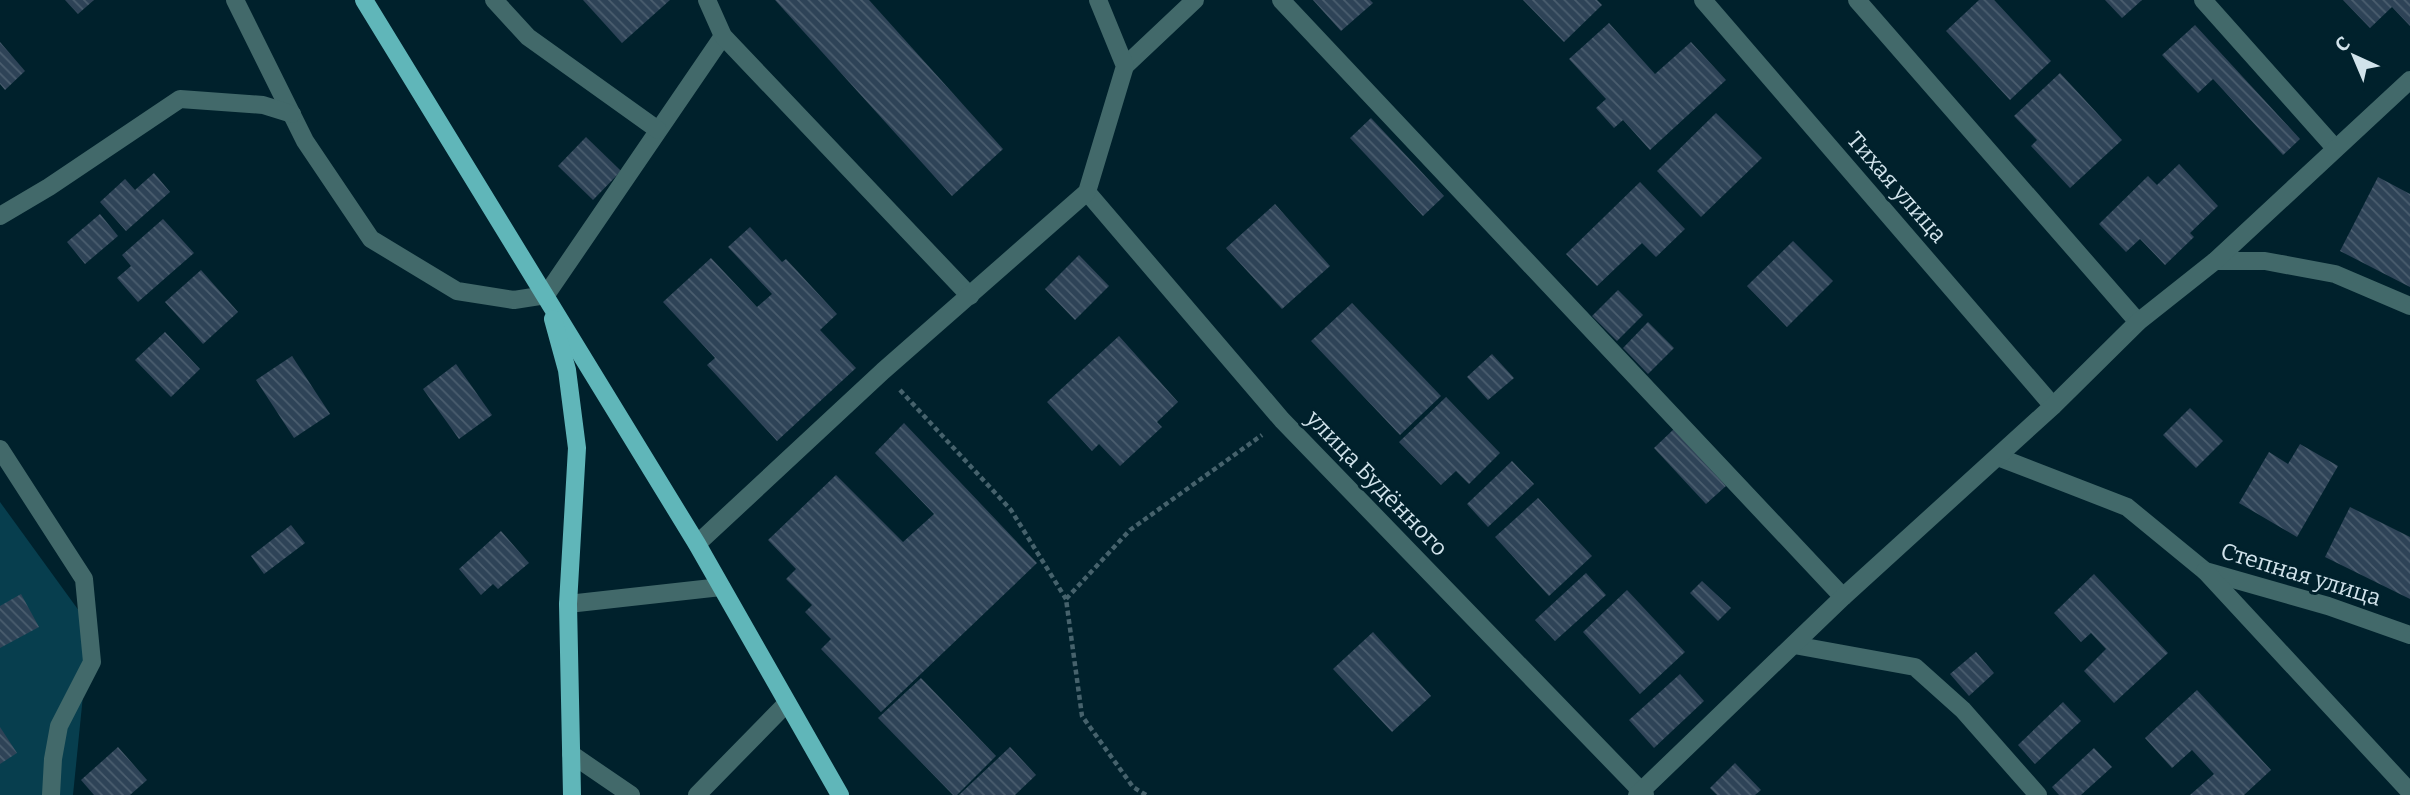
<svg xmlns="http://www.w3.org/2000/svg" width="2410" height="795" font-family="Bitter,serif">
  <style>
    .garden { fill: #073e4e }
    .building { fill: url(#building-back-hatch) }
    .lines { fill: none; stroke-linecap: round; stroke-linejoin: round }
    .path { stroke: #46626c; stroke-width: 4.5; stroke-dasharray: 5 3.5; stroke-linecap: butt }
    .minor { stroke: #42696a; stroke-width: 18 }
    .major { stroke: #60b6b9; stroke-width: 18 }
    .labels { text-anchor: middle; stroke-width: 6; stroke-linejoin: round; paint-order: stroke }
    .street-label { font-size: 23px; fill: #d1e3eb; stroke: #00212c }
  </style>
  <defs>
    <pattern id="building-back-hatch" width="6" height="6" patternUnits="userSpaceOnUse" patternTransform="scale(1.75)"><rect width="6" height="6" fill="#2e4357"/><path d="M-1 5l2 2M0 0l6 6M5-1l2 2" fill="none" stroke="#4b5e6f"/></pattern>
  </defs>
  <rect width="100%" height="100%" fill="#00212c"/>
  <!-- garden -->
  <path class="garden" d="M0,502L90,626L73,795H0Z"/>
  <!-- building -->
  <g class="building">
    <path d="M65,0H94L78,14Z"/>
    <path d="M583,0H670L622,43Z"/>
    <path d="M775,0H869L1003,149L952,196Z"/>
    <path d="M1313,0H1370L1373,3L1341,31Z"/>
    <path d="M1523,0H1597L1602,5L1564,42Z"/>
    <path d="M1979,0H1994L2051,61L2010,100L1946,31Z"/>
    <path d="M2105,0H2142L2122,18Z"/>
    <path d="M2343,0H2410V26L2392,7L2370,28Z"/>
    <path d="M1609,23L1655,74L1691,42L1726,80L1650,150L1623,120L1614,128L1596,108L1606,99L1569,59Z"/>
    <path d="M2195,25L2300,139L2283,155L2213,79L2198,93L2162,55Z"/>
    <path d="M0,42L25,71L5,90L0,84Z"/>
    <path d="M2060,73L2122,140L2070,188L2031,146L2037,140L2014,116Z"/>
    <path d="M1716,113L1762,158L1701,217L1657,171Z"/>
    <path d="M1371,118L1444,196L1423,216L1350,138Z"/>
    <path d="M586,137L621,171L593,200L558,166Z"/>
    <path d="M2179,164L2218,206L2190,233L2194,237L2165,265L2140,239L2126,252L2099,224L2148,176L2157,185Z"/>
    <path d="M154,173L170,192L126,231L100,202L125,179L135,190Z"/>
    <path d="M2378,177L2410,194V287L2340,251Z"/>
    <path d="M1640,182L1685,229L1656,257L1642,243L1597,286L1566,254Z"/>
    <path d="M1275,204L1330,266L1282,309L1226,248Z"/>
    <path d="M100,214L118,236L85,264L67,242Z"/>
    <path d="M163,219L194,253L138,302L117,278L131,266L122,255Z"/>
    <path d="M750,227L782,262L786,259L837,314L820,330L856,368L777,441L707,365L715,358L663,302L711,258L757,307L772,294L728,247Z"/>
    <path d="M1793,241L1833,281L1787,327L1747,286Z"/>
    <path d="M1079,255L1109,286L1075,320L1045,289Z"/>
    <path d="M201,270L238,312L203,344L165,302Z"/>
    <path d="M1618,290L1643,315L1617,341L1592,316Z"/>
    <path d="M1352,303L1441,396L1400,435L1311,341Z"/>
    <path d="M1648,322L1674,348L1648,374L1623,348Z"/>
    <path d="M165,332L200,369L171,397L135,360Z"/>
    <path d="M1119,336L1178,402L1157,422L1162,427L1120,466L1099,444L1092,451L1047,402Z"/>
    <path d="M1492,354L1514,378L1488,400L1467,377Z"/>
    <path d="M292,356L330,414L294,438L256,380Z"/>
    <path d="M456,364L492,415L459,439L423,389Z"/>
    <path d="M1446,397L1500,453L1469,484L1456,471L1441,485L1399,442Z"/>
    <path d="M2190,408L2223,441L2196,468L2163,435Z"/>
    <path d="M904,423L1037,563L881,712L821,649L831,639L805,612L812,605L786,579L796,569L768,540L836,475L903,542L934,514L875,453Z"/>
    <path d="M1674,429L1726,486L1706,504L1654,448Z"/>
    <path d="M2300,444L2338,466L2297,537L2239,503L2269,452L2288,464Z"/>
    <path d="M1512,461L1534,484L1488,527L1467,504Z"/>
    <path d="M1538,498L1592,556L1549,596L1495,537Z"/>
    <path d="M2350,507L2410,537V599L2325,557Z"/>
    <path d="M291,525L305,543L264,574L251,556Z"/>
    <path d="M501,531L529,563L498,589L493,584L481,595L459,569Z"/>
    <path d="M1586,573L1606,595L1555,641L1535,620Z"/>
    <path d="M2094,574L2168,653L2114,703L2084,671L2106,649L2091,633L2081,642L2054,613Z"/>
    <path d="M1702,581L1731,608L1718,621L1690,593Z"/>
    <path d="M1627,590L1685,652L1640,694L1583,632Z"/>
    <path d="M21,594L39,627L0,648V606Z"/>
    <path d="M1373,632L1431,696L1392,732L1333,669Z"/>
    <path d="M1976,652L1994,673L1969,696L1950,674Z"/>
    <path d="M1680,674L1704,701L1654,748L1629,720Z"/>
    <path d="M921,678L996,756L957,795H953L878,718Z"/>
    <path d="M2197,690L2271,770L2244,795H2190L2214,774L2192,750L2172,768L2145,738Z"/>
    <path d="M2063,702L2081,721L2035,764L2018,745Z"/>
    <path d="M0,727L17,753L0,764Z"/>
    <path d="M118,747L147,780L130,795H94L81,780Z"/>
    <path d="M1010,747L1036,775L1015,795H959Z"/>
    <path d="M2094,748L2112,767L2081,795H2059L2052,787Z"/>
    <path d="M1735,763L1761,790L1755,795H1717L1710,788Z"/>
  </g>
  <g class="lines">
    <!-- path -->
    <g class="path">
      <path d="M900,390L1011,510L1066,599"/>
      <path d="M1146,795L1133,787L1082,716L1066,599L1130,530L1262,435"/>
    </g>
    <!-- minor -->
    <g class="minor">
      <path d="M235,0L305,141L371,239L457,291L514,300L546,295L723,36"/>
      <path d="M494,0L528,37L658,130"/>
      <path d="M707,0L723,36L970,296"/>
      <path d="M1281,0L1843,597"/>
      <path d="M1703,0L2053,406"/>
      <path d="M1857,0L2138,322"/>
      <path d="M2203,0L2335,148"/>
      <path d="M1125,66L1195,0"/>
      <path d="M1087,192L1282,420L1645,795"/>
      <path d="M0,216L49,187L180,99L263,105L292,114"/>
      <path d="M2215,261H2265L2335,274L2410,306"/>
      <path d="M0,449L84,579L92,662L59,726L53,759L51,795"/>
      <path d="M1998,457L2127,507L2205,571L2328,606L2410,635"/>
      <path d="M697,544L883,371L1087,192L1125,66L1098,0"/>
      <path d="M2205,571L2410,792"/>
      <path d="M568,604L721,587"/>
      <path d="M1794,645L1915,667L1963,710L2038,795"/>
      <path d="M571,754L631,795"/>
      <path d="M697,795L787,703"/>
      <path d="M1637,795L1843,597L2053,406L2138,322L2215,261L2410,80"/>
    </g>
    <!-- major -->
    <g class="major">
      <path d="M364,0L697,544L840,795"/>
      <path d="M553,319L567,370L577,448L568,604L572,795"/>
    </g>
  </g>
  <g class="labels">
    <!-- street labels -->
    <g class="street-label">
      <text transform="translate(1897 187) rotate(49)" y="8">Тихая улица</text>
      <text transform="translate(1377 483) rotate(46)" y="8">улица Будённого</text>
      <text transform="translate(2301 574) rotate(17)" y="8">Степная улица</text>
    </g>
  </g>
  <!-- north arrow -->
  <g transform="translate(2354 56) rotate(316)" stroke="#00212c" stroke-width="5" paint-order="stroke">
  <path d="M0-5L12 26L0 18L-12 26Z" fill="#d1e3eb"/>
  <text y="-10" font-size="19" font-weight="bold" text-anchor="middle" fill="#d1e3eb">С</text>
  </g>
</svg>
